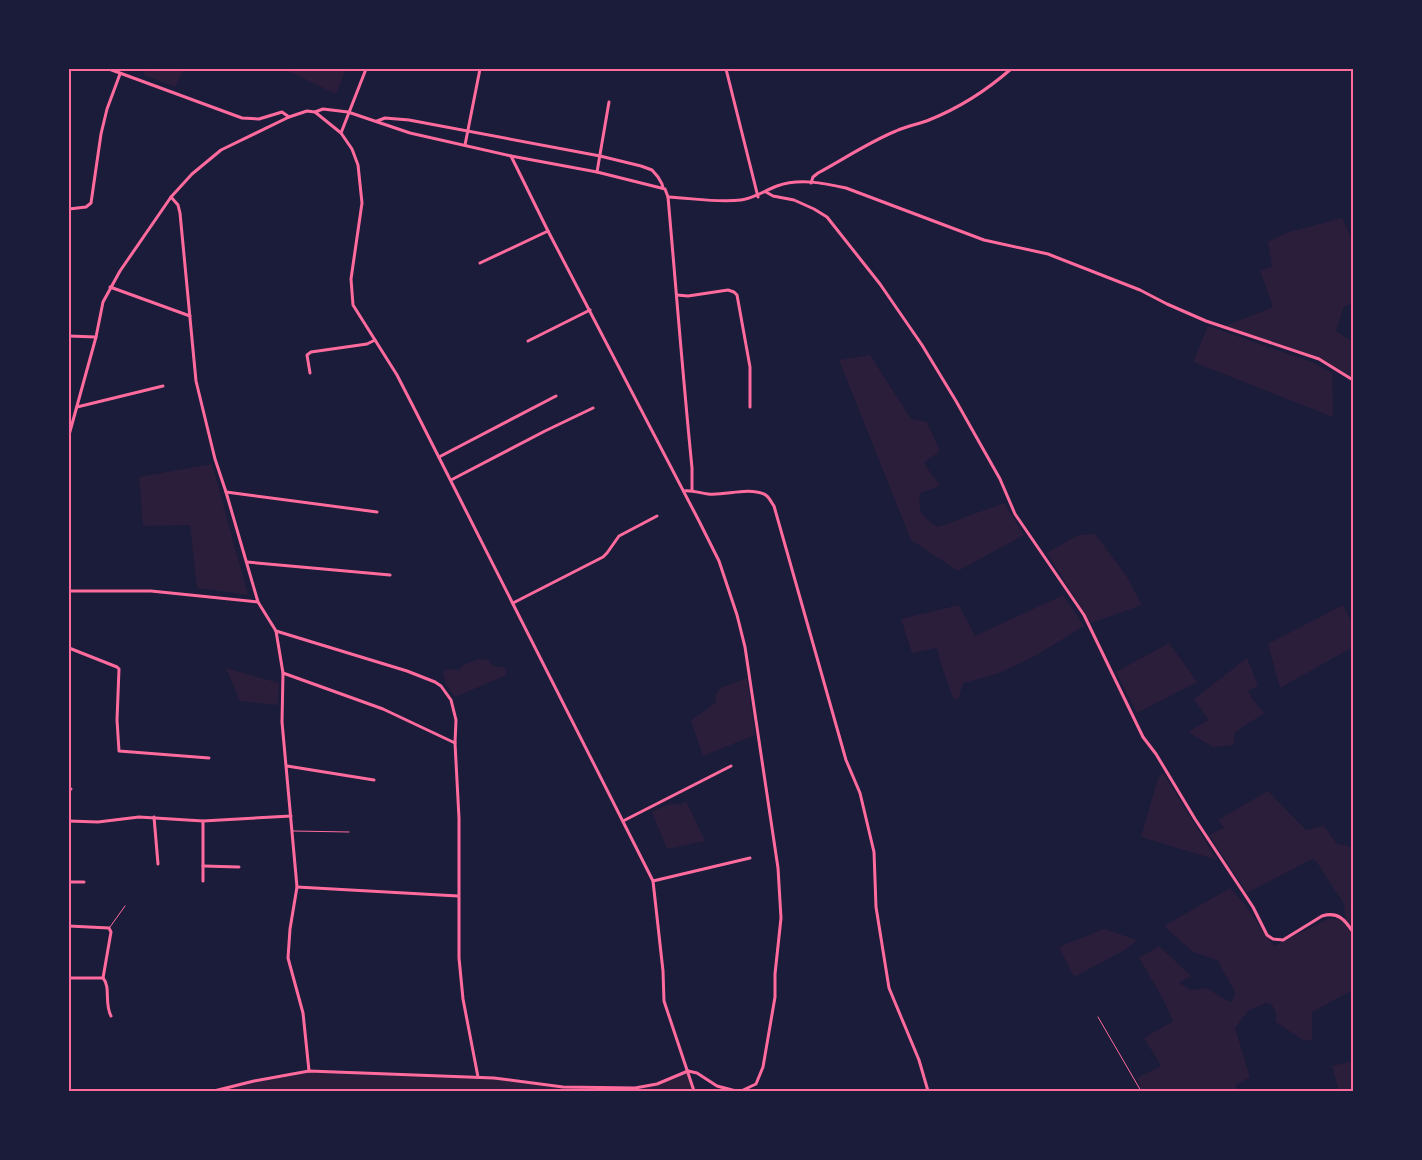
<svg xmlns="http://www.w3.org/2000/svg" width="1422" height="1160" font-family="Roboto,sans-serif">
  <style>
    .green { fill: #2a1e3b }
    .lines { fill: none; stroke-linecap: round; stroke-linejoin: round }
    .service { stroke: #ff6b9d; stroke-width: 1 }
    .minor { stroke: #ff6b9d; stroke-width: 3 }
    .neatline { fill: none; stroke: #ff6b9d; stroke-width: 2 }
  </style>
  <rect width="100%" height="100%" fill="#1b1b3a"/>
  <!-- green -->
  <g class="green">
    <path d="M145,69H184L175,87L144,75Z"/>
    <path d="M284,69H346L336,94Z"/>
    <path d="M1342,218L1353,241V304L1344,306L1336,331L1353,342V380L1319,359L1222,327L1273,307L1260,270L1272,267L1268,242L1286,233Z"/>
    <path d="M1208,326L1312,362L1332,373L1333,417L1193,362Z"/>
    <path d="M870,355L911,419L927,422L940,451L924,463L940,486L920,493C918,513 921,516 938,527L1004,503L1024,535L958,571L911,540L839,360Z"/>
    <path d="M212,464L248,595L197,588L190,525L143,526L139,477Z"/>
    <path d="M1095,534L1127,577L1142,605L1091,623L1047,553L1078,535Z"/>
    <path d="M1063,595L1084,626L1037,655L997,674L963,683L958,700L953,698L941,664L937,648L912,653L901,619L959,605L975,636Z"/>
    <path d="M1343,605L1353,624V647L1280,688L1268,644Z"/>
    <path d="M1169,643L1197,682L1137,713L1116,672Z"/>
    <path d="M1247,658L1258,686L1248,691L1253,700L1264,713L1234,733V745L1213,747L1188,732L1209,720L1194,699Z"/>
    <path d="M479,659L488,660C492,667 496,667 504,667L507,675L455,697L446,685L443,672L449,669L459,670L463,665Z"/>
    <path d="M226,668L279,683L278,705L240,701Z"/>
    <path d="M747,678L755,735L703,756L691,721L716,702V694L722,687Z"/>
    <path d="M1163,773L1217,860L1141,837L1158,778Z"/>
    <path d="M1268,791L1306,830L1324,826L1337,844L1353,847V990L1312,1012V1040L1304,1041L1276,1022V1013L1272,1005L1266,1003L1249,1010L1235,1028L1250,1077L1236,1085L1237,1091H1178L1177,1089L1174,1091H1142L1137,1078L1161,1066L1144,1038L1173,1021L1162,997L1139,958L1159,946L1191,976L1179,983L1191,990L1208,988L1220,997L1232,1002L1235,992L1217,960L1193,952L1164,926L1230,888L1246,906L1274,946L1328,919H1345L1344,904L1316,861L1312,859L1247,893L1209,835L1224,828L1218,820Z"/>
    <path d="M686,801L705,841L667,849L652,812C661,808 670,801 680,805Z"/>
    <path d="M1104,929L1137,940L1125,950L1074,977L1059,947Z"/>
    <path d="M1353,1061V1091H1339L1332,1066Z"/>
    <path d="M309,1071L478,1077L563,1087L635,1088L654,1085L688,1071L694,1091H214Z"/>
  </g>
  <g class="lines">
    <!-- service -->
    <g class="service">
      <path d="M293,831L349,832"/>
      <path d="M110,927L125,906"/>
      <path d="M1098,1017L1141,1091"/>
    </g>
    <!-- minor -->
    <g class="minor">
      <path d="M109,69L242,118L259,119L282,112L289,117"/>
      <path d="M726,69L758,197"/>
      <path d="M315,112L323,109L348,112L410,133L511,156L597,172L665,189L668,197C676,288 683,378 692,468V490"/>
      <path d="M377,121L385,118L409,120L600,156L641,166L652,170L658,177L662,184L663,188"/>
      <path d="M341,133L366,69"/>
      <path d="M465,145L480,69"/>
      <path d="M511,156L548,231L699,521L719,561L737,615L745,647L778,868L781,918L775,974V997L763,1067L756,1084L741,1091"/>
      <path d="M597,172L609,102"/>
      <path d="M811,183L813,177L818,173C844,159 869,142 896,131C907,126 919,124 929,120C959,108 987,90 1011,69"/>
      <path d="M766,192L773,196L794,200L814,209L827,217L880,284L922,345L956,401L1000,479L1015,514L1084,615L1143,737L1156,754L1195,819L1253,907L1267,935L1273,939L1283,940L1322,916C1338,911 1345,920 1353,932"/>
      <path d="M171,197L178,205L180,213L196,381L215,459L226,492L258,602L276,631L283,673L282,722L297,887L290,929L288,958L303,1013L309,1071"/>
      <path d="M668,197C692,198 717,203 741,200C755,198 764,191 777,186C799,178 824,183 846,188L984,240L1048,254L1140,290L1167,304L1206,321L1319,359L1353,380"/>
      <path d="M69,209L86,207L91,203L101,134L107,109L120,74"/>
      <path d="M480,263L548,231"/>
      <path d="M110,287L190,316"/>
      <path d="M677,295L688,296L728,290L734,292L737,295L750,367V407"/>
      <path d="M69,336L96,337"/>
      <path d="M528,341L590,310"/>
      <path d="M310,373L307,355L311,352L367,344L375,340"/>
      <path d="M77,407L163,386"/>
      <path d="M69,435L96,337L103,302L120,271L171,197L192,174L221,150L289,117L307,111L315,112L341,133L352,149L358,165L362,203L351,279L353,305L397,375L417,414L653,881L663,971L664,1001L694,1091"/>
      <path d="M439,457L556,396"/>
      <path d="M451,480L545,431L593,408"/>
      <path d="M684,491C693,490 699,493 708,494C725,496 747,487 764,494C769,496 771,502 774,506L846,760L860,793L874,852L876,907L889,988L919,1060L928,1091"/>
      <path d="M226,492L377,512"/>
      <path d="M247,562L390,575"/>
      <path d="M69,591H151L258,602"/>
      <path d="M513,603L603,557L607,553L619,536L657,516"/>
      <path d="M276,631L407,671L435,682L441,686L451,700L456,720L455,743L459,818V958L463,999L478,1077"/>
      <path d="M69,648L117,667L119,669L117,720L119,751L209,758"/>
      <path d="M283,673L383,709L455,743"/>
      <path d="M287,766L374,780"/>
      <path d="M69,789H71"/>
      <path d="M154,817L158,864"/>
      <path d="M69,821L98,822L139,817L203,821L291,816"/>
      <path d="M203,821V881"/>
      <path d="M623,821L731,766"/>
      <path d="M203,866L239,867"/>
      <path d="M653,881L750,858"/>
      <path d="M69,882H84"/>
      <path d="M297,887L458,896"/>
      <path d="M69,926L109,928L111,932L103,978"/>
      <path d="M69,978H103C111,987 104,1003 111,1016"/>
      <path d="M688,1071L697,1073L717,1086L736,1091"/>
      <path d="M214,1091L254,1081L309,1071L494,1078L563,1087L635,1088L657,1084L688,1071"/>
    </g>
  </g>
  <!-- border -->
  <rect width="1422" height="1160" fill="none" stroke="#1b1b3a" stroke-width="140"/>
  <rect x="70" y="70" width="1282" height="1020" class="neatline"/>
</svg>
